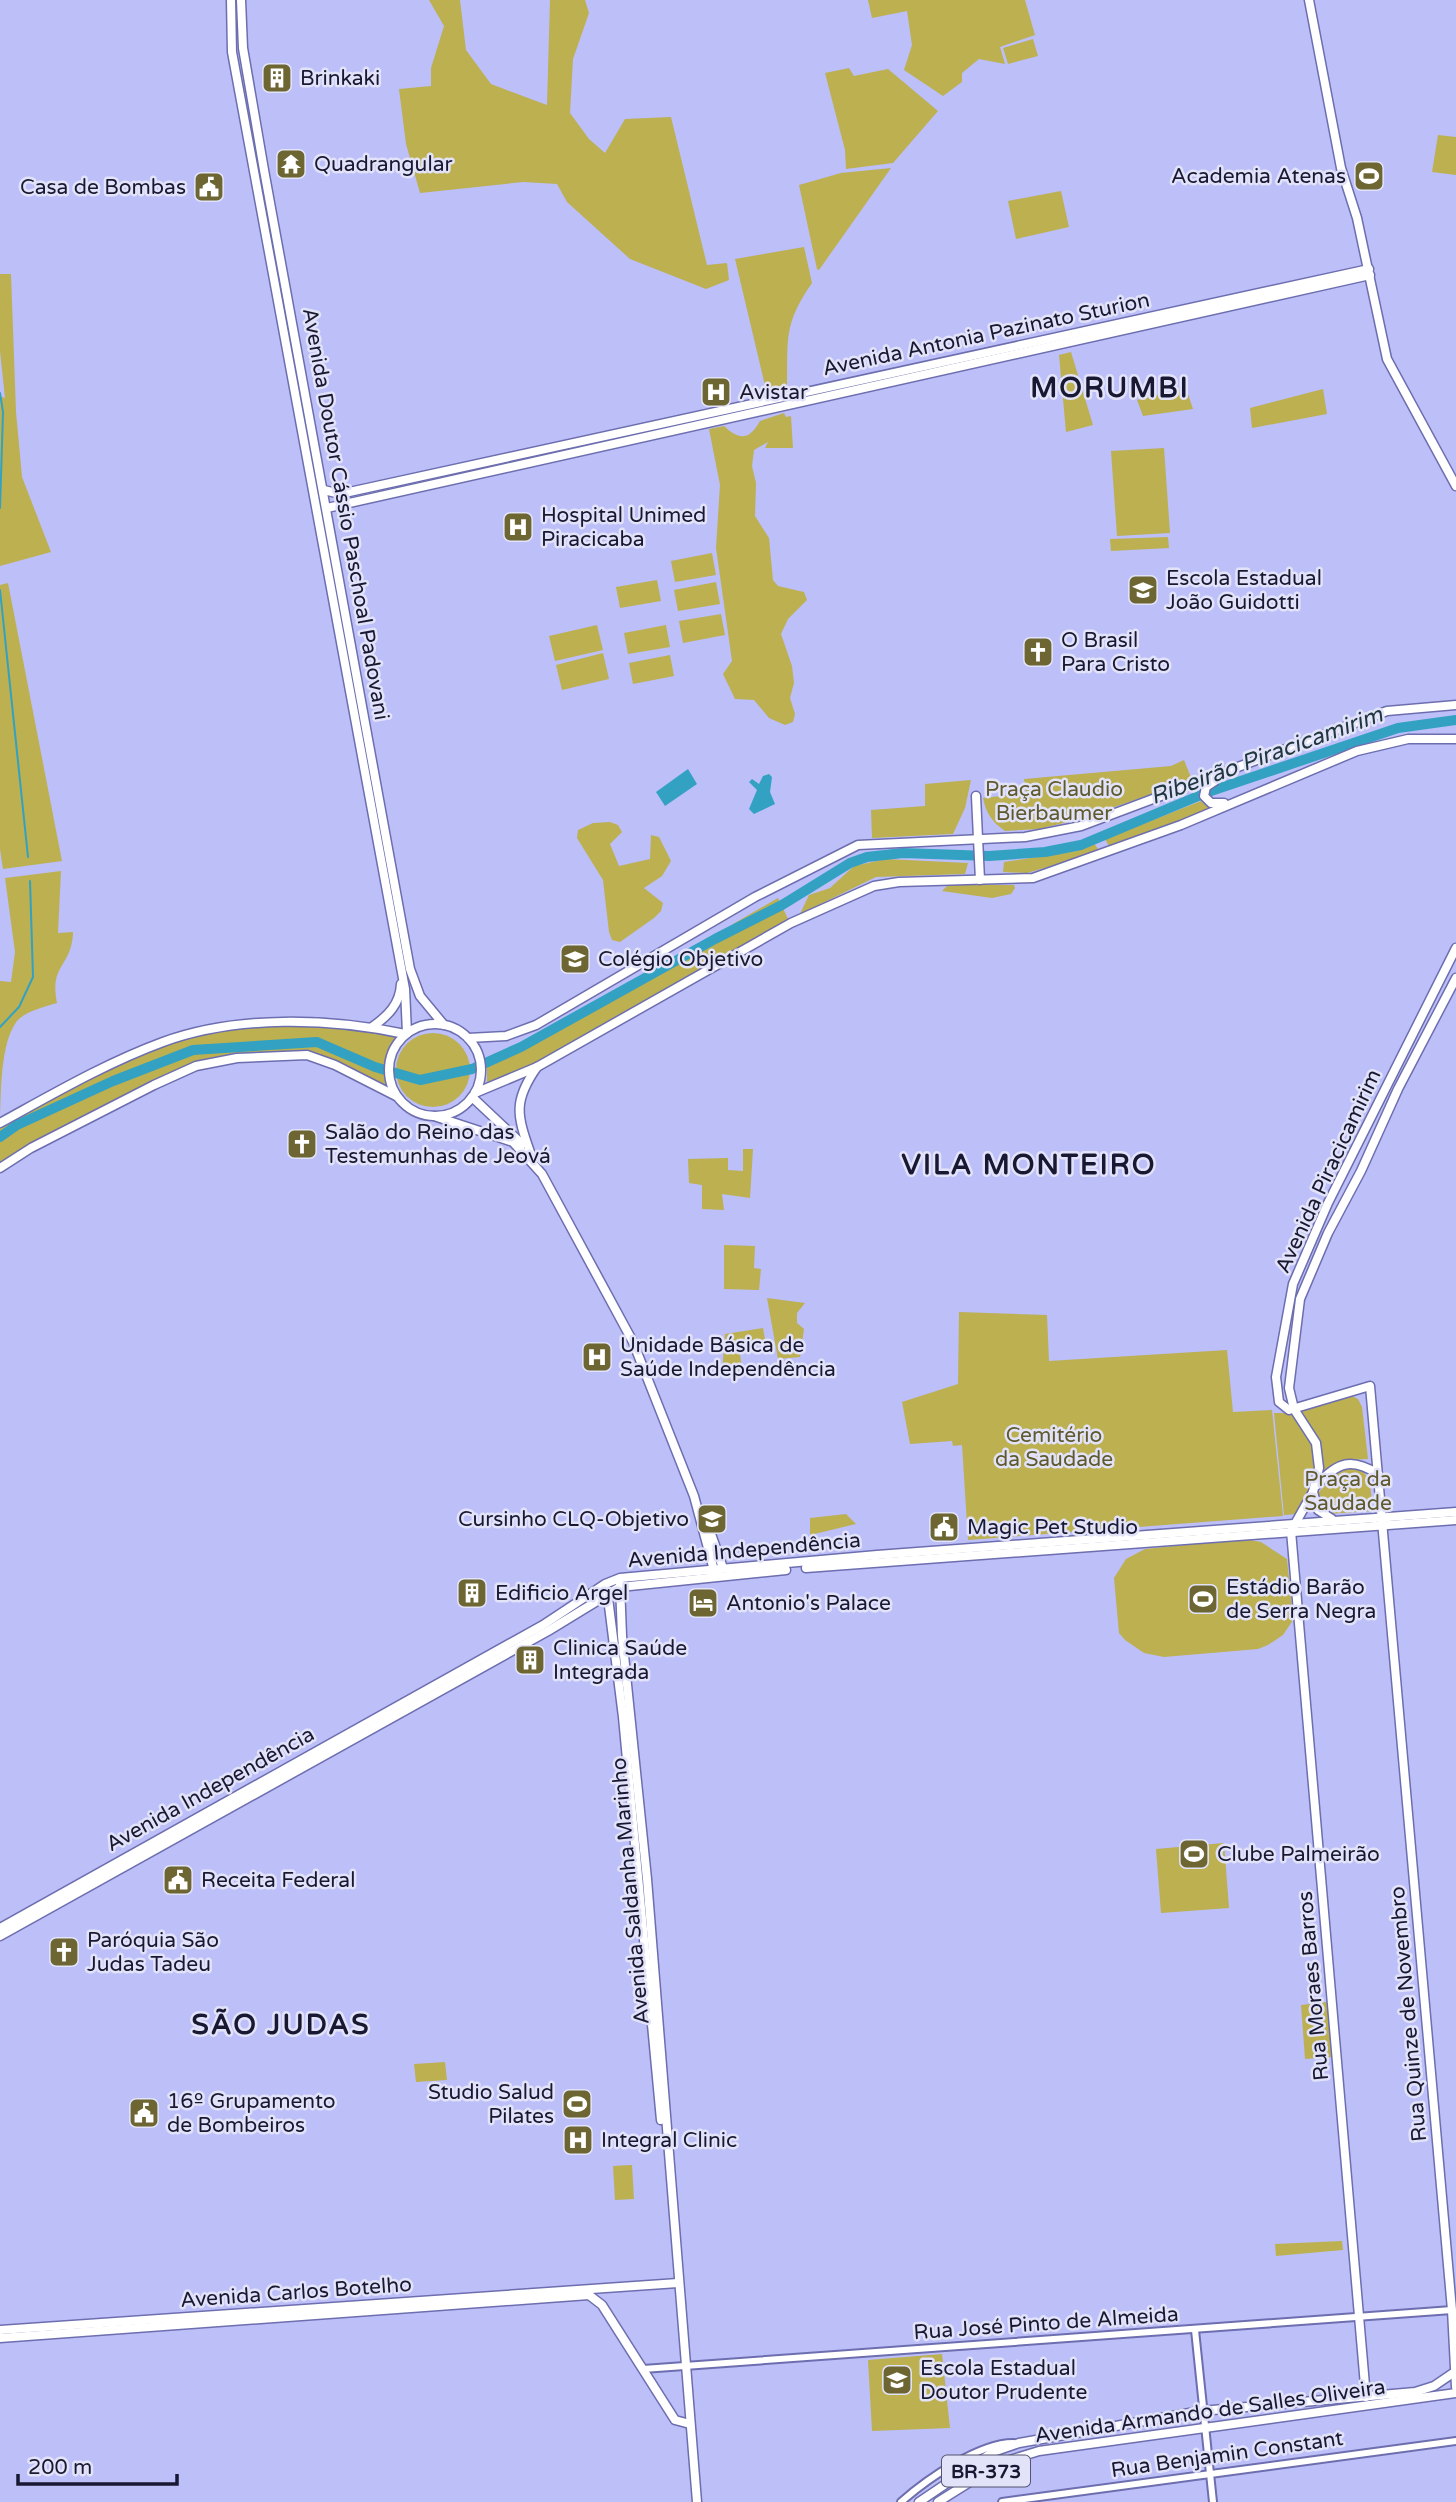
<svg xmlns="http://www.w3.org/2000/svg" width="1456" height="2502" font-family="'Varela Round',sans-serif">
  <style>
    .green { fill: #bcb051 }
    .water { fill: #33a1c2 }
    .lines { fill: none; stroke-linecap: round; stroke-linejoin: round }
    .stream { stroke: #33a1c2; stroke-width: 2 }
    .river { stroke: #33a1c2; stroke-width: 10 }
    .minor-casing { stroke: #6d6eaf; stroke-width: 10 }
    .major-casing { stroke: #6d6eaf; stroke-width: 11 }
    .minor { stroke: #fff; stroke-width: 6 }
    .major { stroke: #fff; stroke-width: 8 }
    .labels { text-anchor: middle; stroke-width: 5; stroke-linejoin: round; paint-order: stroke }
    .shield { fill: #e2e3f9; stroke: #55556e; stroke-width: 2 }
    .shield-label { font-size: 19px; font-weight: bold; fill: #191832 }
    .poi-label { font-size: 21px; fill: #191832; stroke: #e2e3f9; text-anchor: start }
    .street-label { font-size: 21px; fill: #191832; stroke: #e2e3f9 }
    .park-label { font-size: 21px; fill: #5f592c; stroke: #e2e3f9 }
    .water-label { font-size: 23px; font-style: italic; fill: #203740; stroke: #e2e3f9 }
    .district-label { font-size: 28px; font-weight: bold; letter-spacing: 2px; fill: #191832; stroke: #e2e3f9 }
  </style>
  <rect width="100%" height="100%" fill="#bcbff8"/>
  <!-- green -->
  <g class="green">
    <path d="M429,0H460L466,50L491,84L547,105L550,0H585L589,13L573,59L570,113L589,139L605,153L625,119L671,117L707,265L727,263L729,280L706,289L630,259L567,202L557,184L523,182L420,193L406,144L399,89L431,86V68L444,26Z"/>
    <path d="M868,0H1025L1035,35L1000,47L1005,64L979,59L962,73V82L943,96L904,70L912,45L907,11L872,18Z"/>
    <path d="M1033,39L1038,56L1008,64L1003,48Z"/>
    <path d="M849,68L854,76L888,69L938,111L893,163L846,169L845,150L825,73Z"/>
    <path d="M1438,135L1456,137V175L1432,172Z"/>
    <path d="M891,168L819,270L817,269L799,185L841,173Z"/>
    <path d="M1061,191L1069,227L1016,239L1008,201Z"/>
    <path d="M804,247L812,283C783,325 788,339 787,388L767,394L735,259Z"/>
    <path d="M0,274H11L16,412L22,477L51,552L0,566V396L5,398L0,351Z"/>
    <path d="M1071,352L1093,425L1066,432L1059,355Z"/>
    <path d="M1186,388L1193,409L1143,416L1137,400Z"/>
    <path d="M1323,389L1327,414L1252,428L1250,408Z"/>
    <path d="M784,413L786,417L791,416L793,448H765L768,442L754,450L752,466L756,483L755,516L769,538L773,580L778,586L804,592L807,600L788,619L781,634L792,666L794,683L790,698L795,714L793,722L785,725L769,718L754,700L735,699L723,674L732,661L716,548L720,485L709,429L724,426C739,440 749,441 760,421Z"/>
    <path d="M1164,448L1170,533L1117,536L1111,451Z"/>
    <path d="M1168,537L1169,548L1111,551L1110,539Z"/>
    <path d="M712,553L716,575L675,582L671,561Z"/>
    <path d="M657,580L661,601L620,608L616,587Z"/>
    <path d="M716,582L720,604L678,611L674,590Z"/>
    <path d="M8,583L62,861L3,869L0,849V585Z"/>
    <path d="M721,614L725,635L683,643L679,621Z"/>
    <path d="M597,625L603,650L555,661L549,636Z"/>
    <path d="M666,625L670,647L628,654L624,633Z"/>
    <path d="M603,653L609,679L562,690L556,665Z"/>
    <path d="M670,655L674,676L633,684L629,663Z"/>
    <path d="M1184,760L1192,780L1080,819L1039,829L1005,831C992,822 986,813 983,798L1026,793L1024,779L1171,766Z"/>
    <path d="M971,780L965,808L953,834L872,838L871,810L925,806V784Z"/>
    <path d="M1201,801L1210,809L1110,848L1105,839Z"/>
    <path d="M610,822L618,825L622,832L610,844L619,866L650,859L651,835L659,837L671,861L662,876L644,888L663,903L661,911L654,918L620,942L612,940L609,932L603,880L577,838L578,830L593,823Z"/>
    <path d="M1094,843L1100,852L1027,873L1003,872L1004,862L1077,851Z"/>
    <path d="M886,859L968,863L965,874L876,877L800,914L809,895L830,888L854,866Z"/>
    <path d="M61,871L58,933L73,932C72,967 49,964 57,1003C44,1007 26,1011 17,1021C0,1043 1,1094 0,1120V981L11,982L15,952L5,878Z"/>
    <path d="M948,885H1014L1015,888L1011,894L992,898L942,891Z"/>
    <path d="M778,898L789,921L536,1065L487,1083V1065L561,1029L714,942L733,924Z"/>
    <path d="M278,1022L405,1034C387,1053 387,1072 396,1096L307,1055L196,1066L0,1168V1123L106,1066L187,1035Z"/>
    <circle cx="433" cy="1070" r="37"/>
    <path d="M743,1149H753L750,1198L722,1194L724,1210L702,1209V1185L689,1183L688,1159L728,1158V1170L743,1171Z"/>
    <path d="M724,1245L755,1246L754,1268L761,1269L759,1290L724,1289Z"/>
    <path d="M767,1298L805,1303L797,1313V1323L804,1329L800,1357L778,1359Z"/>
    <path d="M959,1312L1047,1315L1049,1361L1227,1350L1233,1412L1272,1410L1283,1516L968,1540L962,1445L953,1446L952,1441L910,1444L902,1402L958,1384Z"/>
    <path d="M763,1328L766,1345L739,1346L742,1370L722,1373L725,1334Z"/>
    <path d="M1350,1395L1358,1399L1362,1407L1368,1459L1349,1460L1323,1475L1319,1442L1302,1411Z"/>
    <path d="M1274,1413H1294C1322,1455 1320,1470 1297,1514L1284,1515Z"/>
    <path d="M1354,1466C1373,1473 1371,1493 1372,1511L1328,1514L1318,1503L1316,1495L1336,1474Z"/>
    <path d="M846,1514L856,1524L810,1535V1518Z"/>
    <path d="M1244,1539L1261,1542L1287,1559L1293,1620L1283,1635L1268,1645L1258,1649L1164,1657L1144,1653L1125,1640L1119,1633L1114,1578L1126,1559L1145,1549Z"/>
    <path d="M1224,1843L1229,1908L1161,1913L1156,1849Z"/>
    <path d="M1327,2002L1332,2057L1305,2059L1301,2005Z"/>
    <path d="M445,2062L447,2080L416,2082L414,2064Z"/>
    <path d="M632,2165L634,2199L615,2200L613,2166Z"/>
    <path d="M1342,2241L1343,2250L1276,2256L1275,2244Z"/>
    <path d="M942,2354L950,2428L872,2431L868,2360Z"/>
  </g>
  <!-- water -->
  <g class="water">
    <path d="M688,769L697,784L665,806L656,792Z"/>
    <path d="M769,774L772,777L770,792L775,804L754,814L749,809L757,790L749,782L752,779L759,784L763,776Z"/>
  </g>
  <g class="lines">
    <!-- stream -->
    <g class="stream">
      <path d="M0,393L3,412L0,508"/>
      <path d="M0,590L28,857"/>
      <path d="M0,1027L19,1007L33,977L30,881"/>
    </g>
    <!-- river -->
    <path class="river" d="M0,1137L17,1125L113,1081L193,1050L317,1042L375,1067L420,1080L472,1069L521,1047L715,939L782,905L850,863L867,857L903,853L989,856L1045,852L1081,845L1208,792L1398,728L1456,720"/>
    <!-- minor casing -->
    <g class="minor-casing">
      <g id="minor">
        <path d="M1195,2330L1213,2502"/>
        <path d="M643,2369L1452,2310"/>
        <path d="M901,2502C927,2479 979,2443 1013,2443"/>
        <path d="M1002,2502L1456,2441"/>
      </g>
    </g>
    <!-- major casing -->
    <g class="major-casing">
      <g id="major">
        <path d="M231,0L232,52L405,989L407,1033"/>
        <path d="M241,0L243,48L264,170L410,969L420,996L444,1025"/>
        <path d="M1309,0L1341,168L1357,218L1387,359L1456,486"/>
        <path d="M324,490L340,494L1369,269"/>
        <path d="M327,508L1370,275"/>
        <path d="M1215,781L1206,787L1204,796L1211,803H1224"/>
        <path d="M976,796L980,880"/>
        <path d="M1456,948L1328,1203L1293,1284L1276,1377L1279,1402L1289,1410L1370,1386L1452,2310L1456,2387"/>
        <circle cx="435" cy="1070" r="46"/>
        <path d="M372,1027C388,1016 400,1004 401,984"/>
        <path d="M468,1038L506,1036L536,1025L755,897L858,845L1025,837L1081,826L1387,711L1456,705"/>
        <path d="M475,1093L537,1067L791,923L874,886L899,882L1033,878L1181,825L1357,751L1408,739H1456"/>
        <path d="M472,1097L522,1144"/>
        <path d="M434,1116L513,1142L542,1174L633,1342L694,1496L715,1574"/>
        <path d="M0,1123C53,1094 106,1063 163,1042C237,1015 329,1018 405,1034"/>
        <path d="M530,1152C517,1115 513,1101 537,1067"/>
        <path d="M0,1168L31,1148L154,1085L196,1066L237,1058L307,1055L335,1065L396,1096"/>
        <path d="M1317,1485C1338,1461 1352,1458 1378,1474"/>
        <path d="M1313,1492L1318,1510L1332,1519"/>
        <path d="M710,1531L723,1568"/>
        <path d="M806,1568L1456,1520"/>
        <path d="M620,1584L622,1636L647,1879L697,2502"/>
        <path d="M607,1590L623,1717L661,2120"/>
        <path d="M0,1928L543,1625L605,1584L620,1578L877,1555L1456,1512"/>
        <path d="M0,1936L548,1631L620,1587L786,1570"/>
        <path d="M0,2330L678,2283"/>
        <path d="M0,2338L589,2295L602,2305L675,2420L690,2424"/>
        <path d="M1366,2397L1291,1531L1313,1492L1319,1468L1316,1443L1294,1409L1289,1388L1300,1299L1328,1233L1361,1171L1398,1089L1456,978"/>
        <path d="M919,2502L993,2452L1019,2443L1201,2411L1415,2392L1434,2386L1456,2371"/>
        <path d="M938,2502L1000,2463L1039,2451L1456,2393"/>
      </g>
    </g>
    <!-- minor -->
    <use href="#minor" class="minor"/>
    <!-- major -->
    <use href="#major" class="major"/>
  </g>
  <!-- icons -->
  <defs>
    <g id="building-square" transform="scale(1.575)"><rect x="-9" y="-9" width="18" height="18" rx="4" fill="#6d6633" stroke="#e2e3f9"/><path d="M-4-6H4V6H1V3H-1V6H-4ZM-2.5-4.3h1.7v1.8h-1.7ZM.8-4.3h1.7v1.8H.8ZM-2.5-1h1.7V.8h-1.7ZM.8-1h1.7V.8H.8Z" fill="#fff"/></g>
    <g id="temple-square" transform="scale(1.575)"><rect x="-9" y="-9" width="18" height="18" rx="4" fill="#6d6633" stroke="#e2e3f9"/><path d="M0-6L5-2H3V0L6.5 2.5H4V6H1.5V3h-3V6H-4V2.5H-6.5L-3 0V-2H-5Z" fill="#fff"/></g>
    <g id="stadium-square" transform="scale(1.575)"><rect x="-9" y="-9" width="18" height="18" rx="4" fill="#6d6633" stroke="#e2e3f9"/><path d="M0-5a6.5 5 0 1 0 0 10a6.5 5 0 1 0 0-10ZM-3.5-1.8h7v3.6h-7Z" fill="#fff"/></g>
    <g id="civic-square" transform="scale(1.575)"><rect x="-9" y="-9" width="18" height="18" rx="4" fill="#6d6633" stroke="#e2e3f9"/><path d="M-.6-6.5H3V-4.5H.6V-3L4-1V1h2V6H-6V1h2V-1L-.6-3ZM-1.2 2.5V6h2.4V2.5Z" fill="#fff"/></g>
    <g id="hospital-square" transform="scale(1.575)"><rect x="-9" y="-9" width="18" height="18" rx="4" fill="#6d6633" stroke="#e2e3f9"/><path d="M-5-5h3v3.5h4V-5h3V5h-3V1.5h-4V5h-3Z" fill="#fff"/></g>
    <g id="school-square" transform="scale(1.575)"><rect x="-9" y="-9" width="18" height="18" rx="4" fill="#6d6633" stroke="#e2e3f9"/><path d="M0-5L7-2L0 1L-7-2ZM-4 1L0 2.5L4 1V4Q0 6-4 4Z" fill="#fff"/></g>
    <g id="church-square" transform="scale(1.575)"><rect x="-9" y="-9" width="18" height="18" rx="4" fill="#6d6633" stroke="#e2e3f9"/><path d="M-1.2-6h2.4v3.5h3.3v2.4h-3.3V6h-2.4V-.1h-3.3v-2.4h3.3Z" fill="#fff"/></g>
    <g id="university-square" transform="scale(1.575)"><rect x="-9" y="-9" width="18" height="18" rx="4" fill="#6d6633" stroke="#e2e3f9"/><path d="M0-5L7-2L0 1L-7-2ZM-4 1L0 2.5L4 1V4Q0 6-4 4Z" fill="#fff"/></g>
    <g id="hotel-square" transform="scale(1.575)"><rect x="-9" y="-9" width="18" height="18" rx="4" fill="#6d6633" stroke="#e2e3f9"/><path d="M-6-4.5h1.5V1H6V5H4.5V3h-9V5H-6ZM-4 0a1.8 1.8 0 1 1 3.6 0ZM.5 0V-2.5h3Q6-2.5 6 0Z" fill="#fff"/></g>
  </defs>
  <g fill-rule="evenodd">
    <use href="#building-square" x="277" y="78"/>
    <use href="#temple-square" x="291" y="164"/>
    <use href="#stadium-square" x="1369" y="176"/>
    <use href="#civic-square" x="209" y="187"/>
    <use href="#hospital-square" x="716" y="392"/>
    <use href="#hospital-square" x="518" y="527"/>
    <use href="#school-square" x="1143" y="590"/>
    <use href="#church-square" x="1038" y="652"/>
    <use href="#university-square" x="575" y="959"/>
    <use href="#church-square" x="302" y="1144"/>
    <use href="#hospital-square" x="597" y="1357"/>
    <use href="#school-square" x="712" y="1519"/>
    <use href="#civic-square" x="944" y="1527"/>
    <use href="#building-square" x="472" y="1593"/>
    <use href="#stadium-square" x="1203" y="1599"/>
    <use href="#hotel-square" x="703" y="1603"/>
    <use href="#building-square" x="530" y="1660"/>
    <use href="#stadium-square" x="1194" y="1854"/>
    <use href="#civic-square" x="178" y="1880"/>
    <use href="#church-square" x="64" y="1952"/>
    <use href="#stadium-square" x="577" y="2104"/>
    <use href="#civic-square" x="144" y="2113"/>
    <use href="#hospital-square" x="578" y="2140"/>
    <use href="#school-square" x="897" y="2380"/>
  </g>
  <g class="labels">
    <!-- shield labels -->
    <rect class="shield" x="942" y="2455.5" width="88" height="31" rx="5"/>
    <g class="shield-label">
      <text x="986" y="2478">BR-373</text>
    </g>
    <!-- poi labels -->
    <g class="poi-label">
      <text x="300" y="85">Brinkaki</text>
      <text x="314" y="171">Quadrangular</text>
      <text x="1346" y="183" text-anchor="end">Academia Atenas</text>
      <text x="186" y="194" text-anchor="end">Casa de Bombas</text>
      <text x="739" y="399">Avistar</text>
      <text x="541" y="522">Hospital Unimed<tspan x="541" dy="24">Piracicaba</tspan></text>
      <text x="1166" y="585">Escola Estadual<tspan x="1166" dy="24">João Guidotti</tspan></text>
      <text x="1061" y="647">O Brasil<tspan x="1061" dy="24">Para Cristo</tspan></text>
      <text x="598" y="966">Colégio Objetivo</text>
      <text x="325" y="1139">Salão do Reino das<tspan x="325" dy="24">Testemunhas de Jeová</tspan></text>
      <text x="620" y="1352">Unidade Básica de<tspan x="620" dy="24">Saúde Independência</tspan></text>
      <text x="689" y="1526" text-anchor="end">Cursinho CLQ-Objetivo</text>
      <text x="967" y="1534">Magic Pet Studio</text>
      <text x="1226" y="1594">Estádio Barão<tspan x="1226" dy="24">de Serra Negra</tspan></text>
      <text x="495" y="1600">Edificio Argel</text>
      <text x="726" y="1610">Antonio's Palace</text>
      <text x="553" y="1655">Clinica Saúde<tspan x="553" dy="24">Integrada</tspan></text>
      <text x="1217" y="1861">Clube Palmeirão</text>
      <text x="201" y="1887">Receita Federal</text>
      <text x="87" y="1947">Paróquia São<tspan x="87" dy="24">Judas Tadeu</tspan></text>
      <text x="554" y="2099" text-anchor="end">Studio Salud<tspan x="554" dy="24">Pilates</tspan></text>
      <text x="167" y="2108">16º Grupamento<tspan x="167" dy="24">de Bombeiros</tspan></text>
      <text x="601" y="2147">Integral Clinic</text>
      <text x="920" y="2375">Escola Estadual<tspan x="920" dy="24">Doutor Prudente</tspan></text>
    </g>
    <!-- street labels -->
    <g class="street-label">
      <text transform="translate(986 334) rotate(-12)" y="7">Avenida Antonia Pazinato Sturion</text>
      <text transform="translate(346 514) rotate(80)" y="7">Avenida Doutor Cássio Paschoal Padovani</text>
      <text transform="translate(1328 1171) rotate(-65)" y="7">Avenida Piracicamirim</text>
      <text transform="translate(744 1550) rotate(-5)" y="7">Avenida Independência</text>
      <text transform="translate(210 1789) rotate(-29)" y="7">Avenida Independência</text>
      <text transform="translate(630 1891) rotate(-95)" y="7">Avenida Saldanha Marinho</text>
      <text transform="translate(1313 1986) rotate(-95)" y="7">Rua Moraes Barros</text>
      <text transform="translate(1408 2014) rotate(-95)" y="7">Rua Quinze de Novembro</text>
      <text transform="translate(296 2292) rotate(-4)" y="7">Avenida Carlos Botelho</text>
      <text transform="translate(1046 2323) rotate(-4)" y="7">Rua José Pinto de Almeida</text>
      <text transform="translate(1210 2411) rotate(-8)" y="7">Avenida Armando de Salles Oliveira</text>
      <text transform="translate(1227 2454) rotate(-8)" y="7">Rua Benjamin Constant</text>
    </g>
    <!-- park labels -->
    <g class="park-label">
      <text x="1054" y="796">Praça Claudio<tspan x="1054" dy="24">Bierbaumer</tspan></text>
      <text x="1054" y="1442">Cemitério<tspan x="1054" dy="24">da Saudade</tspan></text>
      <text x="1348" y="1486">Praça da<tspan x="1348" dy="24">Saudade</tspan></text>
    </g>
    <!-- water labels -->
    <g class="water-label">
      <text transform="translate(1266 755) rotate(-20)" y="8">Ribeirão Piracicamirim</text>
    </g>
    <!-- district labels -->
    <g class="district-label">
      <text x="1110" y="397">MORUMBI</text>
      <text x="1029" y="1174">VILA MONTEIRO</text>
      <text x="281" y="2034">SÃO JUDAS</text>
    </g>
  </g>
  <!-- scale -->
  <path d="M18 2474v10h159v-10" fill="none" stroke="#191832" stroke-width="3.5"/>
  <text x="28" y="2474" font-size="21" fill="#191832" stroke="#e2e3f9" stroke-width="5" paint-order="stroke">200 m</text>
</svg>
